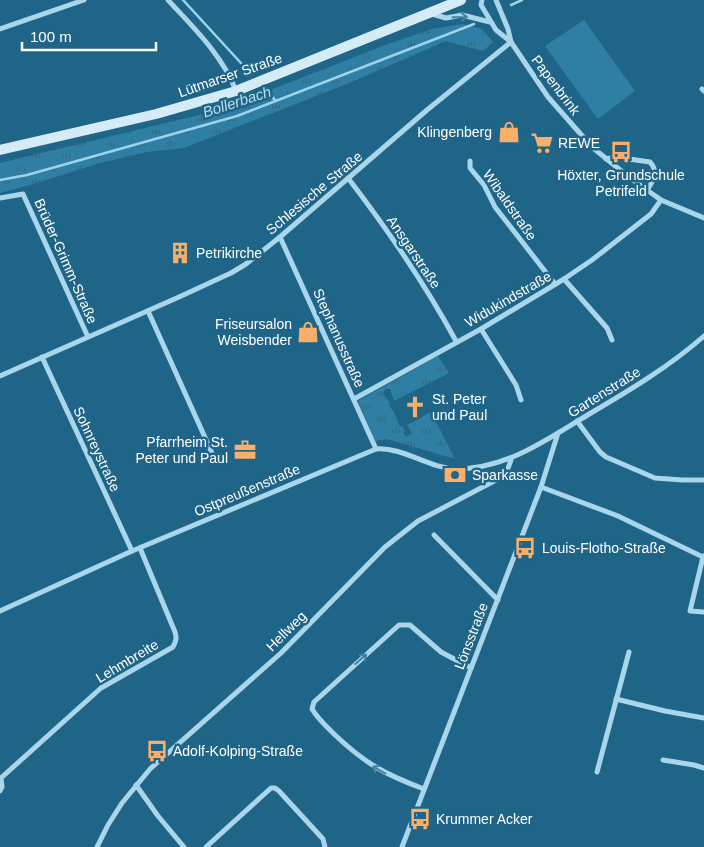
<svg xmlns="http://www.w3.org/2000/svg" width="704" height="847" font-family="Helvetica,sans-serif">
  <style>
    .grass { fill: url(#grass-tufts) }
    .garden { fill: #2f7fa4 }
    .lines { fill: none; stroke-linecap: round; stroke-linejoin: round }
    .stream { stroke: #9cd4ec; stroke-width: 2.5 }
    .street { stroke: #a9d6eb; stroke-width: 5 }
    .secondary { stroke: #d5ecf8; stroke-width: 10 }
    .oneway { stroke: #4281a1 }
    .labels { text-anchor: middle; stroke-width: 5; stroke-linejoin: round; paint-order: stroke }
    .street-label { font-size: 14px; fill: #fff; stroke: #1f6588 }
    .poi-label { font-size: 14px; fill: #fff; stroke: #1f6588; text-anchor: start }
    .water-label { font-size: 15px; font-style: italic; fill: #b5dff2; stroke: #1f6588 }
  </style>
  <defs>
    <pattern id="grass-tufts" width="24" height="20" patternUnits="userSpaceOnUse" patternTransform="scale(1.25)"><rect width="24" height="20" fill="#2f7fa4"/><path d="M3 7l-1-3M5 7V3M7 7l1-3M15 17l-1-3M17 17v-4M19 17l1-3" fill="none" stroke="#3c687c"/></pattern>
  </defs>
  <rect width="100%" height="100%" fill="#1f6588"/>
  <!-- grass -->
  <g class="grass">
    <path d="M463,24L482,29L493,42L483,51L446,41L354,81L184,148L147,152L100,163L30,185L0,193V163L220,110L380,47L432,29Z"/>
    <path d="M438,356L449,373L394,401L390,389H385L383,394L390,403L389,405L392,410H393L400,427L402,426L405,431L403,432L406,437L412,433L407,425L431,412L455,459L387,439L375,441L358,401Z"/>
  </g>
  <!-- garden -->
  <path class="garden" d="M584,20L635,91L598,119L545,46Z"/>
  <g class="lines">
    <!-- stream -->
    <g class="stream">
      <path d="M183,0L251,74"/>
      <path d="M511,5L522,0"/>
      <path d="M268,93L276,101"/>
      <path d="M0,180L27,175L237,116L474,24"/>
    </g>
    <!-- street -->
    <g class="street">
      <path d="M168,0C193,27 223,56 236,91"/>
      <path d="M482,0L481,5L496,30L511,42L548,97L592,147L630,178L661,200L704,218"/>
      <path d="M496,0L508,29L511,42"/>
      <path d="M432,14L446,18L462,15L490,22"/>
      <path d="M0,29L84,0"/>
      <path d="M702,89L704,91"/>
      <path d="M606,159L615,157L650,162C659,172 654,180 647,190"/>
      <path d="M470,161V168L484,185L495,207L555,284"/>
      <path d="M348,178C388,230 425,284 456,341"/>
      <path d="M0,198L23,194L88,337"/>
      <path d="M280,237L376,449"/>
      <path d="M564,279L607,328L612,340"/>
      <path d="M148,311L212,453"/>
      <path d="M481,329L516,385L521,400"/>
      <path d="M42,357L132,551"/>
      <path d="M0,376L179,297L231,273L246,264L280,237L427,110L511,42"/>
      <path d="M354,399L481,329L564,279L592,260L651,214L661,200"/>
      <path d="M577,421L600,452L606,457L655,478L682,480H704"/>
      <path d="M541,487L618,516L703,557L704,556"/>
      <path d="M434,535L498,600"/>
      <path d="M703,557L690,611L704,612"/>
      <path d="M0,611L132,551L376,449C404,447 428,468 456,469C508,469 549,438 591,413C630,390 670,366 704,336"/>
      <path d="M616,699L665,711L704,718"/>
      <path d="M663,760L694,765L704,768"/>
      <path d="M597,772L629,652"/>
      <path d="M136,785L158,816L184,847"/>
      <path d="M424,789C384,774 366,764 335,735C326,726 318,719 312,709L314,702L399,625H410L441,652L471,668"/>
      <path d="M0,791L2,787L1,778L101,688L173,647C176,641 177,638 175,632L140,548"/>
      <path d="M97,847L108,825L122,803L150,769L281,653L385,547L418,521L498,479L507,471L511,460L510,458"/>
      <path d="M206,847L271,788H275L279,791L323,839L325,847"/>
      <path d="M402,847L541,487L558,433"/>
    </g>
    <!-- secondary -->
    <path class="secondary" d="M0,150L156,114L236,91L461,0"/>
  </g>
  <!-- one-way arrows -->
  <defs><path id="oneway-shaft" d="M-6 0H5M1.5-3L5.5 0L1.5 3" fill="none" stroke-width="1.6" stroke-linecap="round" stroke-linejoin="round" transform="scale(1.25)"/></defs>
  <g class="oneway">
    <use href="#oneway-shaft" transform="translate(460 17) rotate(-1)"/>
    <use href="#oneway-shaft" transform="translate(361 659) rotate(-42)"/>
    <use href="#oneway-shaft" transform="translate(379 770) rotate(-151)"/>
  </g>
  <!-- icons -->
  <defs>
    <g id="shop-bare" transform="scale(1.725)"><path d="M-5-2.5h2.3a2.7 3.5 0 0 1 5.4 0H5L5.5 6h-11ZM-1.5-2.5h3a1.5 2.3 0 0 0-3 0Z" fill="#f9ae69" stroke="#1f6588" stroke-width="2.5" paint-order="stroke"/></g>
    <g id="supermarket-bare" transform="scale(1.725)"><path d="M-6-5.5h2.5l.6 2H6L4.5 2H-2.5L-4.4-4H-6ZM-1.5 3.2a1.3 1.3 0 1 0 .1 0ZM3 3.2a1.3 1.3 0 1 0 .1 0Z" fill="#f9ae69" stroke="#1f6588" stroke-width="2.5" paint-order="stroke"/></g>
    <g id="bus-bare" transform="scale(1.725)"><path d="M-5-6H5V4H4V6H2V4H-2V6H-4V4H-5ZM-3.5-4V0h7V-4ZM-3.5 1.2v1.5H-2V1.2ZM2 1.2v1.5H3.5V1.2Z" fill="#f9ae69" stroke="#1f6588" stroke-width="2.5" paint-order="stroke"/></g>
    <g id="building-bare" transform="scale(1.725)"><path d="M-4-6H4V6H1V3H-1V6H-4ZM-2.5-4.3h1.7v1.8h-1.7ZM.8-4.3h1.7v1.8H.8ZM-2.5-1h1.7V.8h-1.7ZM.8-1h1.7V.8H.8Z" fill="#f9ae69" stroke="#1f6588" stroke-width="2.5" paint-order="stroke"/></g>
    <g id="church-bare" transform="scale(1.725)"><path d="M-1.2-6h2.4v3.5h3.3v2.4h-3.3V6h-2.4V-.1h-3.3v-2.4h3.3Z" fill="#f9ae69" stroke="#1f6588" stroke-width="2.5" paint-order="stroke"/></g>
    <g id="office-bare" transform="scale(1.725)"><path d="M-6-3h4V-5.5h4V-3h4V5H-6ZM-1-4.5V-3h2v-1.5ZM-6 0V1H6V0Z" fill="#f9ae69" stroke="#1f6588" stroke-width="2.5" paint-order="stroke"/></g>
    <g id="bank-bare" transform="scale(1.725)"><path d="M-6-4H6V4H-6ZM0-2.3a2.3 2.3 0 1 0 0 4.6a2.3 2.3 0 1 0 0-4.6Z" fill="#f9ae69" stroke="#1f6588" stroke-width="2.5" paint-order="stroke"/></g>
  </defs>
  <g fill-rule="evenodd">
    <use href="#shop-bare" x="509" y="132"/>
    <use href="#supermarket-bare" x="542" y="143"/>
    <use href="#bus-bare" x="621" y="152"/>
    <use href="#building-bare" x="180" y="253"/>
    <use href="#shop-bare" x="308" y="332"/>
    <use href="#church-bare" x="415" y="407"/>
    <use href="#office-bare" x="245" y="450"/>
    <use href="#bank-bare" x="455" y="475"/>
    <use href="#bus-bare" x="525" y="548"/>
    <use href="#bus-bare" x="157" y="751"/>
    <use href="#bus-bare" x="420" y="819"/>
  </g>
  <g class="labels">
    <!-- street labels -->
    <g class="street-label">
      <text transform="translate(230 75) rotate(-19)" y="5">Lütmarser Straße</text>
      <text transform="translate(556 85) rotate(53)" y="5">Papenbrink</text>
      <text transform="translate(314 193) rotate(-40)" y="5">Schlesische Straße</text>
      <text transform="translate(510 205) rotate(55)" y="5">Wibaldstraße</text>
      <text transform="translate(414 252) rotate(56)" y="5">Ansgarstraße</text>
      <text transform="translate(66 261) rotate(66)" y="5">Brüder-Grimm-Straße</text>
      <text transform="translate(508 299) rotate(-30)" y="5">Widukindstraße</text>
      <text transform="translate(339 338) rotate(66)" y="5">Stephanusstraße</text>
      <text transform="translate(604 392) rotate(-32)" y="5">Gartenstraße</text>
      <text transform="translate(97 449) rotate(65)" y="5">Sohnreystraße</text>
      <text transform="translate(247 490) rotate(-23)" y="5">Ostpreußenstraße</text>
      <text transform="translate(286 631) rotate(-45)" y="5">Hellweg</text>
      <text transform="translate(471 636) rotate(-69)" y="5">Lönsstraße</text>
      <text transform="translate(127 661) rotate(-31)" y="5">Lehmbreite</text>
    </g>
    <!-- poi labels -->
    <g class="poi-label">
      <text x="492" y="137" text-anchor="end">Klingenberg</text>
      <text x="558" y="148">REWE</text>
      <text x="621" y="180" text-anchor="middle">Höxter, Grundschule<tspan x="621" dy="16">Petrifeld</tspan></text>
      <text x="196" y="258">Petrikirche</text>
      <text x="292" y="329" text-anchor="end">Friseursalon<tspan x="292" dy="16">Weisbender</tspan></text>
      <text x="432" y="404">St. Peter<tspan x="432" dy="16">und Paul</tspan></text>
      <text x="228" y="447" text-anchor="end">Pfarrheim St.<tspan x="228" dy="16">Peter und Paul</tspan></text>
      <text x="472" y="480">Sparkasse</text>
      <text x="542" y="553">Louis-Flotho-Straße</text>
      <text x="173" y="756">Adolf-Kolping-Straße</text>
      <text x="436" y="824">Krummer Acker</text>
    </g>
    <!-- water labels -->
    <g class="water-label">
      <text transform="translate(237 102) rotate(-18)" y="5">Bollerbach</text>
    </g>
  </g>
  <!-- scale -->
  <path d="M22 42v8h134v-8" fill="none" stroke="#ffffff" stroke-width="2.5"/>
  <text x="30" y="42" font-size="15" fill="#ffffff" stroke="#1f6588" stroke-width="4" paint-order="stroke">100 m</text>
</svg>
